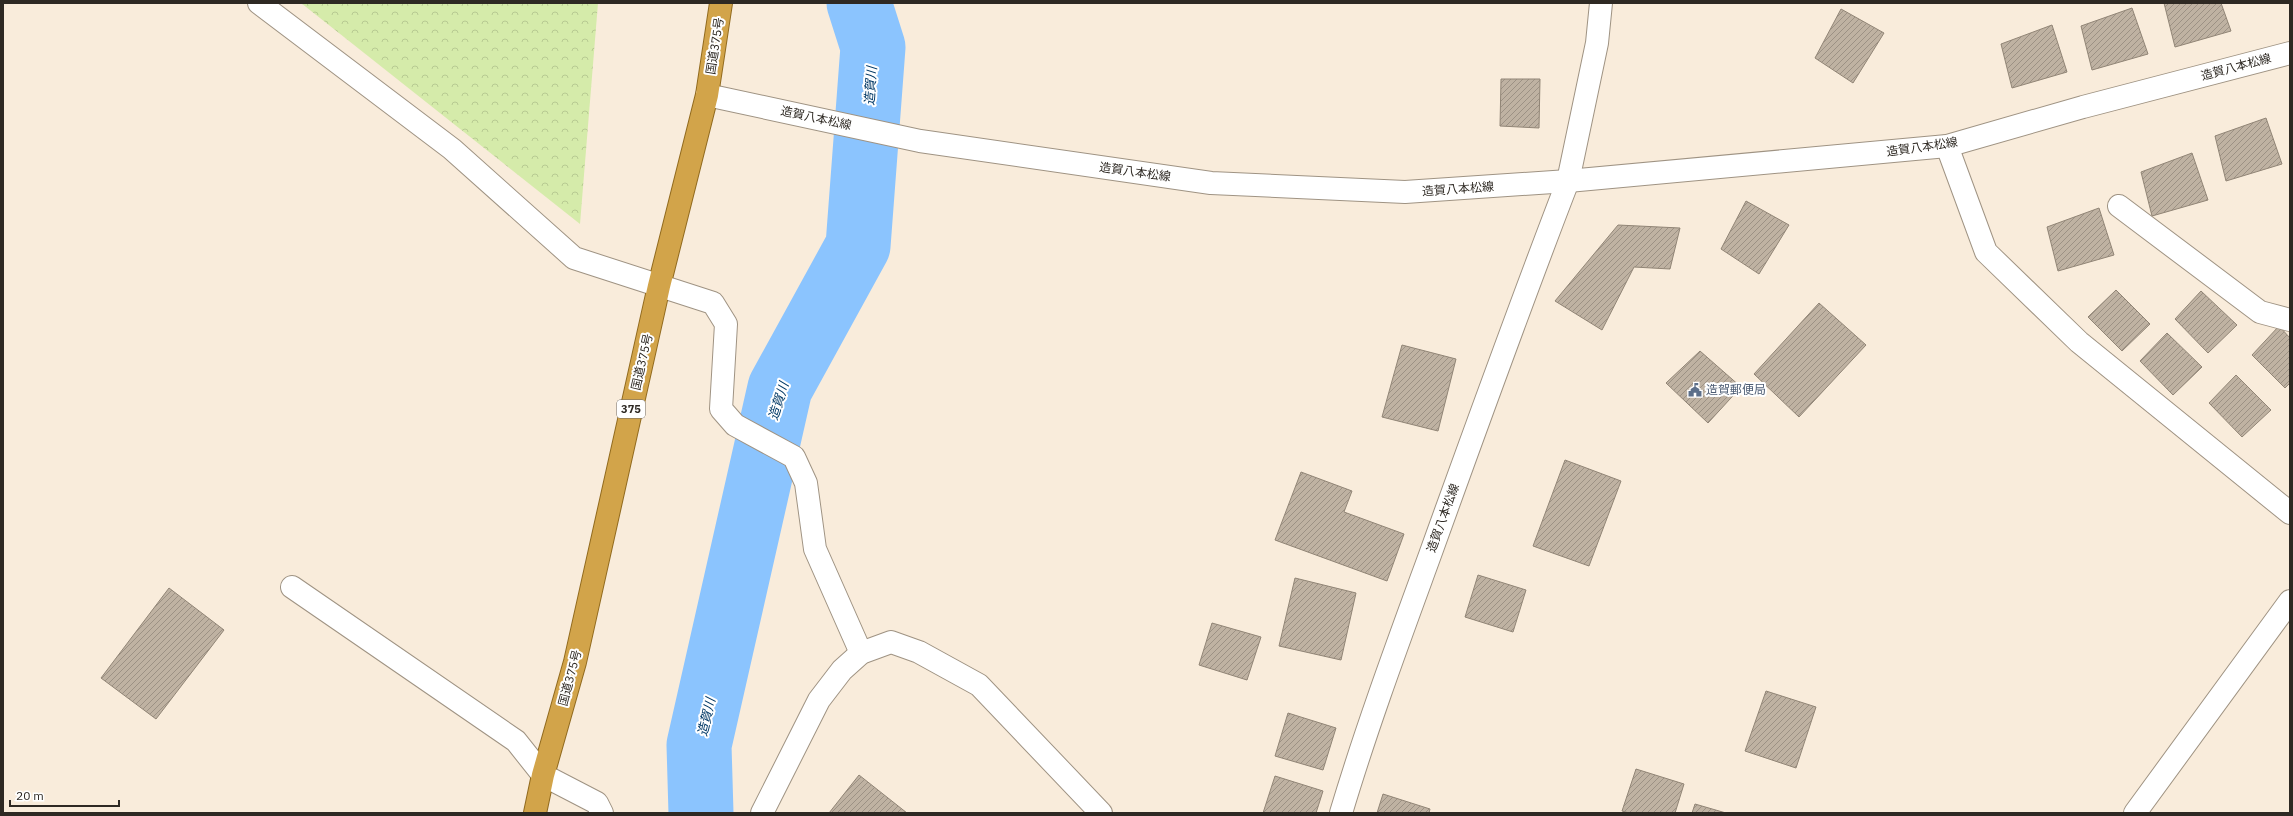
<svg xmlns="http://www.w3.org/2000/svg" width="2293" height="816" font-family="'IBM Plex Sans','Noto Sans JP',sans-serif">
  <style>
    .forest { fill: url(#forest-crowns) }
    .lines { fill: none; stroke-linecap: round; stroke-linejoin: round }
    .river { stroke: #8bc4fe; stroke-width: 65 }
    .building { fill: url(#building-hatch); stroke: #918576 }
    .minor-casing { stroke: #9f9383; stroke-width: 24 }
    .tertiary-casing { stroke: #9f9383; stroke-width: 24 }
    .secondary-casing { stroke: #9f9383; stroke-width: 24 }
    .trunk-casing { stroke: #916a1e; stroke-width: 24 }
    .minor { stroke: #fff; stroke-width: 22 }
    .tertiary { stroke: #fff; stroke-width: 22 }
    .secondary { stroke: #fff; stroke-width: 22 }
    .trunk { stroke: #d2a44a; stroke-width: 22 }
    .labels { text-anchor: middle; stroke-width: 4; stroke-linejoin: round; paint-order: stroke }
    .shield { fill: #fff; stroke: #6d6965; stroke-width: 1 }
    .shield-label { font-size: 11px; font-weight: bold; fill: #2e2923 }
    .street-label { font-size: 12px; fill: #2e2923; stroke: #fff }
    .service-label { font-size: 12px; fill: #4e5e75; stroke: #fff; text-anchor: start }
    .water-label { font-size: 13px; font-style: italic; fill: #003865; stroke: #fff }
  </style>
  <defs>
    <pattern id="forest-crowns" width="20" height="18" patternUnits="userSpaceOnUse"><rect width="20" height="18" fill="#d5ebaa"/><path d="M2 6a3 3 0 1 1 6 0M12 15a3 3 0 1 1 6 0" fill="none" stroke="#b7ca92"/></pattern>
    <pattern id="building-hatch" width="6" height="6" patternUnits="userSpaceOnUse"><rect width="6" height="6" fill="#bfb2a2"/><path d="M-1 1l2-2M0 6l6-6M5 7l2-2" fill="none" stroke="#9c9184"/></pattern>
  </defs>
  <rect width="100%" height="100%" fill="#f9ecdb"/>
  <!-- forest -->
  <path class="forest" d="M301,3H598L580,224Z"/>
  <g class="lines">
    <!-- river -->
    <path class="river" d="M701,813L699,745L780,388L858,246L873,47L859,3"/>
  </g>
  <!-- building -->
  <g class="building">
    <path d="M2164,3H2221L2231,31L2175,47Z"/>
    <path d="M2132,8L2148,54L2092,70L2081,26Z"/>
    <path d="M1841,9L1884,33L1853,83L1815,58Z"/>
    <path d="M2052,25L2067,72L2012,88L2001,44Z"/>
    <path d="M1501,79H1540L1539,128L1500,126Z"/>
    <path d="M2266,118L2282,164L2226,181L2215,136Z"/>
    <path d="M2192,153L2208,200L2152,216L2141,172Z"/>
    <path d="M1746,201L1789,225L1759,274L1721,249Z"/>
    <path d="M2099,208L2114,255L2058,271L2047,227Z"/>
    <path d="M1618,225L1680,228L1670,269L1634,267L1602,330L1555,301Z"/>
    <path d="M2116,290L2150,324L2122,351L2088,317Z"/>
    <path d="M2201,291L2237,325L2208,353L2175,319Z"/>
    <path d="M1819,303L1866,345L1799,417L1754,374Z"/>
    <path d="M2279,326L2290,338V383L2285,388L2252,355Z"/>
    <path d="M2167,333L2202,367L2173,395L2140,361Z"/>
    <path d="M1402,345L1456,359L1438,431L1382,417Z"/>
    <path d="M1700,351L1741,387L1708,423L1666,383Z"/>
    <path d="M2236,375L2271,410L2242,437L2209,403Z"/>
    <path d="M1565,460L1621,481L1589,566L1533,546Z"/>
    <path d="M1301,472L1352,491L1344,512L1404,534L1387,581L1275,540Z"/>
    <path d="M1478,575L1526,590L1513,632L1465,617Z"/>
    <path d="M1295,578L1356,593L1341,660L1279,646Z"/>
    <path d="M169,588L224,630L156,719L101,678Z"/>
    <path d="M1212,623L1261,637L1247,680L1199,665Z"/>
    <path d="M1766,691L1816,707L1796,768L1745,751Z"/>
    <path d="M1288,713L1336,728L1323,770L1275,756Z"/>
    <path d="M1636,769L1684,784L1675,813H1629L1622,811Z"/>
    <path d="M859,775L907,813H829Z"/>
    <path d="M1275,776L1323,791L1316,813H1263Z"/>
    <path d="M1383,794L1430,809L1429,813H1377Z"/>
    <path d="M1695,804L1726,813H1692Z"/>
  </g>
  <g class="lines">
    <!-- minor casing -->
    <g class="minor-casing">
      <g id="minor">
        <path d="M259,3L452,149L574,258L713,303L726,324L721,409L735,425L794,457L806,483L815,549L861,653"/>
        <path d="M1947,146L1986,252L2079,342L2290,513"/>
        <path d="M2119,206L2260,312L2290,320"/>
        <path d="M292,587L516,741L543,775L597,803L602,813"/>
        <path d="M762,813L819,700L842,670L861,653L891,642L919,652L979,685L1101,813"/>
        <path d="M2135,813L2290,601"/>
      </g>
    </g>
    <!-- tertiary casing -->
    <g class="tertiary-casing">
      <path id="tertiary" d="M1568,181L1597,43L1601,3"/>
    </g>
    <!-- secondary casing -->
    <g class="secondary-casing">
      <g id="secondary">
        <path d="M707,95L920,141L1211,183L1405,192L1568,181L1947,146L2083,107L2290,53"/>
        <path d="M1341,813C1367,726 1399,640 1430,555C1475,430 1520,305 1568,181"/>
      </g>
    </g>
    <!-- trunk casing -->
    <g class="trunk-casing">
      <path id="trunk" d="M535,813L543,775L575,662L659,286L707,95L721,3"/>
    </g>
    <!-- minor -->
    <use href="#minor" class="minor"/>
    <!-- tertiary -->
    <use href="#tertiary" class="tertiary"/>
    <!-- secondary -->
    <use href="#secondary" class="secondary"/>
    <!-- trunk -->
    <use href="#trunk" class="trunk"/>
  </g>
  <!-- icons -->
  <defs>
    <g id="civic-bare" transform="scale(1.08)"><path d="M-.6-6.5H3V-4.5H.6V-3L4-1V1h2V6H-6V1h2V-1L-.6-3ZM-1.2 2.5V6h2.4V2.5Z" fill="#5c6f8a" stroke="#fff" stroke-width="2.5" paint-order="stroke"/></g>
  </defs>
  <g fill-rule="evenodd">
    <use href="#civic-bare" x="1695" y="390"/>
  </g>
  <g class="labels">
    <!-- shield labels -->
    <rect class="shield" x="617" y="400" width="28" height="18" rx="3"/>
    <g class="shield-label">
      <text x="631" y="413">375</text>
    </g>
    <!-- street labels -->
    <g class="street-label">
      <text transform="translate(715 46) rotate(-81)" y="4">国道375号</text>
      <text transform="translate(2236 67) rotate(-15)" y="4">造賀八本松線</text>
      <text transform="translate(816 118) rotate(12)" y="4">造賀八本松線</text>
      <text transform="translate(1922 147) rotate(-8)" y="4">造賀八本松線</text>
      <text transform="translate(1135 172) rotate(8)" y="4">造賀八本松線</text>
      <text transform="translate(1458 189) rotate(-4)" y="4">造賀八本松線</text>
      <text transform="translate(642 362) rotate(-77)" y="4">国道375号</text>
      <text transform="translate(1443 518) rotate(-70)" y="4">造賀八本松線</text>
      <text transform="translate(570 678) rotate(-75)" y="4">国道375号</text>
    </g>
    <!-- service labels -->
    <g class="service-label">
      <text x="1706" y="394">造賀郵便局</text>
    </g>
    <!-- water labels -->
    <g class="water-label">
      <text transform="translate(870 86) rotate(-86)" y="5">造賀川</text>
      <text transform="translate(778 401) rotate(-73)" y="5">造賀川</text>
      <text transform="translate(706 717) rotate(-77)" y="5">造賀川</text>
    </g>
  </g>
  <!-- border -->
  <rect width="2293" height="816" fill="none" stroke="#2e2923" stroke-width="8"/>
  <!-- scale -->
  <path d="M10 800v6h109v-6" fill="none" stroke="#2e2923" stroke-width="2"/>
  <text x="16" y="800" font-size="12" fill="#2e2923" stroke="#ffffff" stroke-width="3" paint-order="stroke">20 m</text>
</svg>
